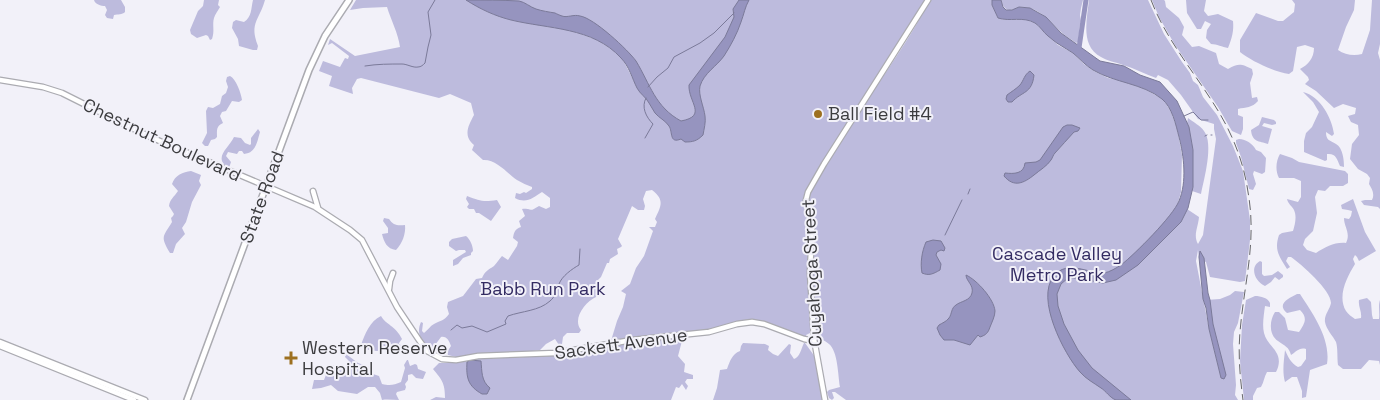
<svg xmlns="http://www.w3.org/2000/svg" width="1380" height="400" font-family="'Space Grotesk',sans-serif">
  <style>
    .green { fill: #bdbbdd }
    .water { fill: #9694bf; stroke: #7b7a99 }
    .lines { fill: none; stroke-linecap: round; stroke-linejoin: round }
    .stream { stroke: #7b7a99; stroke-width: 1 }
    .river { stroke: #9694bf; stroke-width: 5 }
    .secondary-casing { stroke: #ababb1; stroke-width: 7 }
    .primary-casing { stroke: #ababb1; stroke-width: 8 }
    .secondary { stroke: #fff; stroke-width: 4.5 }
    .primary { stroke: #fff; stroke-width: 5 }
    .rail { stroke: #66666a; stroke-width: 1; stroke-dasharray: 10 5; stroke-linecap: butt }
    .poi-dot { fill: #9d7020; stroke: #f2f1f9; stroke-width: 2 }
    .labels { text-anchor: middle; stroke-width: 4; stroke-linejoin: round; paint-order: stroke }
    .poi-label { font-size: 18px; fill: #3c3c3f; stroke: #f2f1f9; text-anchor: start }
    .street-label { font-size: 18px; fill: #3c3c3f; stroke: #f2f1f9 }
    .park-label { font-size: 18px; fill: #332b62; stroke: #f2f1f9 }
  </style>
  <rect width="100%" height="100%" fill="#f2f1f9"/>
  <!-- green -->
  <g class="green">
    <path d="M94,0H121L125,7V12C122,15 118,14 114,15L113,19L107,18L105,15L107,10L105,6C101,6 95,4 94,0Z"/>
    <path d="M204,0H219L218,5L220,7C218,11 215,14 214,18C212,25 215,31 212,39L210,40L208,36L206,35L197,38L191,34L190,30L198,11L203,6Z"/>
    <path d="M253,0H265C259,21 249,23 258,46L257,50H253L239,46L238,39L232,28L233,22L236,20L244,22C252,17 251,8 253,0Z"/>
    <path d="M356,0H466L488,12L511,20L571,30L599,41L613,50L622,58L638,89L641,75L582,19L509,12L484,0H928L827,162C840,147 849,128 860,111C884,74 910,39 930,0H992V5L998,18L1005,20L1026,19L1036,23L1044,32L1058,45L1073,53L1084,64L1094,71L1108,78L1128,82L1145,89L1164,100L1171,112L1177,128L1182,155L1181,192L1178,203L1199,217C1198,228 1193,235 1198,244L1203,235L1216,139L1214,129V124L1198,119L1181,95L1168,80L1158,75L1156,78C1145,74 1134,68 1123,65C1116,62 1107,61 1101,57C1080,46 1087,19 1089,0H1148L1164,34L1182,62L1190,73L1193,81L1198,85L1203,97L1217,115L1233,146L1243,171L1250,220V240L1245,281L1240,282L1210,277L1206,262L1199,259L1198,250L1196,261L1209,329L1221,378L1206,300L1220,299L1230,295L1235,291L1244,292L1238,323L1234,332L1233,344L1236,385L1235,395L1238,400H846L835,392H832L834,398L832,400L829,398L827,392L829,390L840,387C838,376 838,351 829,344C824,340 819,338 814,337L810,273L814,220L809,200V193L808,192L804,196L803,203L810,224L808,258L811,330L810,333L806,335L807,340L752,322L709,332L610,344L617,321L623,307L626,294L621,291L630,284L636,268L644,256L653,231L649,227H655L657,222L655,219C661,206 665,200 652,190L646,191L643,199L645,206L644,210H638L632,206L618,239L622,246L621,247L617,249L618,254L610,259L609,263H607L601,277L597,281L598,288L596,297C585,302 572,319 581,330L579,333H567L563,337L562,344L559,345L555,339L546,344L540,350L458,360L456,357L448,355L447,352L451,346C449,341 447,336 441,337L432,349L429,348C421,340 416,333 421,322L423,323L422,331L424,333C428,330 430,326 434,324C441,320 444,321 449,314L447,307L448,302L463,296L476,279L482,278C485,271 488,270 494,266C497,263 499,259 502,256L508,260L517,246L518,242L513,238C514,232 515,229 521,227L519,221L525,216L522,209C533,208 528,213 539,206L546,209L550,207V198L542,192C533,198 526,204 515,198L516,193L520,194L524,192L526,193L532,189V187C527,185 522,183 517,180C507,173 496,159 483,160L472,150L474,145C463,136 468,126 474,115L471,103L450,94L439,98L361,78L357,79L352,88L353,94L329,86L332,76L319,71L323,61L340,67L345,58L348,59L349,56L332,43L328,45L330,39L355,56L400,47C398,33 391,20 387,7L363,8L350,10Z"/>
    <path d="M1001,0H1083L1081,8L1080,15L1081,21L1080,24L1078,42L1076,43C1071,39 1065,36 1060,31C1051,23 1042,11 1029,8C1016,4 1006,19 1001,0Z"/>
    <path d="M1152,0H1164L1165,1L1166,7L1179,18L1184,27L1182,35L1192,47L1199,46L1216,53L1219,64L1228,69C1239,63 1241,64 1252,69L1253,74L1250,83L1252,98L1257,97L1258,101C1252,108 1246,107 1238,109V115L1243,117V129L1241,135L1232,131L1229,126L1218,107L1175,45L1159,17Z"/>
    <path d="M1186,0H1206L1204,11L1208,16L1218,14L1233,21C1234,31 1232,38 1228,48C1222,47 1217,44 1211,44L1206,38L1207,30L1211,24L1205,21L1201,29H1197L1187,13Z"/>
    <path d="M1292,0H1355L1354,10L1346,27L1338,50C1345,55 1354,56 1362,54L1370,30L1372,0H1380V44L1378,53L1380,60V209L1378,207L1364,205L1361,201L1365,200H1372C1375,194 1372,189 1369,184L1370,178L1367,174L1358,169L1350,159L1352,144L1359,135L1358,125L1351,122L1348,116L1355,114L1356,108L1343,104L1334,108L1316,91L1305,84L1309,80L1308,77L1300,69C1308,65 1314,58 1314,48L1305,45L1297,47L1293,71L1289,74C1275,72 1251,61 1240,52V40L1256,13L1278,21H1283L1294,12L1295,4Z"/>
    <path d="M230,76C236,79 241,93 242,100L239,102L232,101L226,111L222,112L220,116L223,123C216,126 217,130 217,137L215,139L211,140L208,146H205L202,143L207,133L206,111L208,107L213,108L220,104L222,96L226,93L228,87L226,81L227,77Z"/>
    <path d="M1303,92C1320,96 1332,118 1334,134L1332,136L1326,132C1326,141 1330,140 1336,144C1343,148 1344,160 1344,167L1340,166C1337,159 1336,153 1327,154V160L1325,161L1304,152V141L1306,133L1312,127L1319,112L1313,102Z"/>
    <path d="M1262,117L1274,120L1276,122V124L1272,125L1264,123L1262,126L1272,129L1268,144C1259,141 1252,142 1251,130L1259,125Z"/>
    <path d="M1188,118C1193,122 1201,126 1204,131C1214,144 1204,179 1201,194L1192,191L1193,187V150L1187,123Z"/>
    <path d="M258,129L260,132C257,142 256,153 244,154L242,151H239L237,154L228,152L226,156L231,162L229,168C212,158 229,148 234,137L241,138L245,143L250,145L251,144V138Z"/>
    <path d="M1239,139C1246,139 1253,144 1256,150L1261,152L1266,158L1265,172L1262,174L1254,171L1253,174L1256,184L1253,190L1249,189L1241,157L1236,143V140Z"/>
    <path d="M1280,154L1292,158L1299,162L1345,171L1348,174V183L1343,186H1330L1325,191L1318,190L1315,197L1317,213L1313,231L1305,239L1303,245L1307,250L1316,253C1326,247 1334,242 1346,243C1351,233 1344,227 1344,218L1349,219L1351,216L1352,211L1348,210L1342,209L1341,205L1353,199L1365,232L1376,251L1359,261L1357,257L1355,255L1353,259L1355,264C1347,277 1337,296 1346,311C1348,314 1352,317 1355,319L1361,318C1362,311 1358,307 1359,300L1367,298L1371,302L1372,315L1373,319H1379C1380,313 1378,306 1380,300V365L1379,361L1369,360L1361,369H1343L1338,365C1337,358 1338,348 1336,342C1333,336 1326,329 1325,322C1324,315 1330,309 1331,303C1331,290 1301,264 1291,257H1288L1286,261L1290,267L1287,269C1279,256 1274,250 1279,235L1282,233L1293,231C1295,224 1297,217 1294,210C1292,206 1288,204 1287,199L1298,202L1301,197V181L1294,178H1279C1275,170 1276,161 1280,154Z"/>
    <path d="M191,171L201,175L199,181L201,185L192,202L186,222L182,228L185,234L176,244L173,253H170C160,236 163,237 172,222L171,218L173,216L174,214L169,206C170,199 174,197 178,191L172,184C175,175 183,172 191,171Z"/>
    <path d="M467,196C480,201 483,202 497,200L501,207L491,221L479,213H476L474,209H469L467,207L469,204L466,199Z"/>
    <path d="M384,218L389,219C393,225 397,226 405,225C406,234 402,244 396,250C387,249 384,242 382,234L388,233V228L383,221Z"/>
    <path d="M466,236C470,239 473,246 473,251L471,253V255L463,258L458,264L453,266V260L466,252L465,250H459L456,251L449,246V242L452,239Z"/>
    <path d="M1260,261L1262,262V274L1264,276L1272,275L1278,271L1283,275V277L1279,280L1275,277L1271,282L1265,286C1255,282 1249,267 1260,261Z"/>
    <path d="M1297,294H1300C1313,314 1331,339 1327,364L1310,370L1306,397L1302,398V391L1297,377H1292L1285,382C1282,372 1284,360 1285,350C1288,357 1291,363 1298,367L1301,366L1306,359V349C1299,347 1296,352 1291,355C1289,347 1285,346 1278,341C1269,335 1269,321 1275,312H1279L1285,318L1288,330L1299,332C1305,323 1308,318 1300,310L1287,313C1276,304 1289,298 1297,294Z"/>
    <path d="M1255,296C1261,296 1268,298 1270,303V307L1265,306C1264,314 1262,325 1264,333C1267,347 1286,352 1276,372H1267C1264,377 1264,382 1261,387L1257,388L1253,396V400H1244L1240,361L1242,325L1246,300Z"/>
    <path d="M381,316C386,325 395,325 402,339L399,343V344L402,346L400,347C388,350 370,355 361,345C365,334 370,321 381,316Z"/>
    <path d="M683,337L678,356L685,364L684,372L693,375V379H687L685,382L688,386L686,390L682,384L679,388L676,387L671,400H430L436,397L445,398C445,383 442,380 433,369L439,363H455L478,359L548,356L612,345Z"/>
    <path d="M743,343L765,344L769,346L768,350L773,354L778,356L789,344L791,345L790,353L794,359C800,357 801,349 804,343H805L818,361L825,400H713L717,388L720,370L727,369C730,361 732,354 740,351L741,346Z"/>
    <path d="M346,354L358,363L373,368V374L379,376L382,384C390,386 394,385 401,382L405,368L404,365L407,360H408L410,366L415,364L417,365L418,369L426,372L423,379L416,378L412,374L408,375V380L405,384L406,387L405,390L397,392L396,394L399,400C393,400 387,399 382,400L380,393L375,387H368L357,394L338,391L331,385L321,388L312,389L314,380H324L329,367L333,365L338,370L344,371L349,361L345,357Z"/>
  </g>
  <!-- water -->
  <g class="water">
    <path d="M466,0C483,0 502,0 519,1C525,2 530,7 536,9C542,11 549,12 555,13C557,14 559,15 562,16C567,18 574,14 580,16C594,18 628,50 636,61C650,84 655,107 681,121C708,116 688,102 689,85L725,37L734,17L733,9L739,0H749C745,7 744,14 741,22C737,34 731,45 724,56C717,66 704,73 700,86C698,95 704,107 705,116C706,122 704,129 703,135C697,141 693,142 685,142L681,139C669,144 673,132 669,126C665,120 659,118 655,113C653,110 651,106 649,103C646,97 640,94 637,88C632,78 629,66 621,58C593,27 548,29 511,20C495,16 480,9 466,0Z"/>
    <path d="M992,0H1001L1003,7L1006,10H1012L1019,7L1030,8L1046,17L1061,33L1100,61L1124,66L1140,75L1160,82L1177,101L1189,127L1193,150V187L1188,208L1181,222L1138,265L1116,280L1103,283L1078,278H1068L1061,284L1057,294L1058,306L1064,324L1078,350L1092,368L1131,400C1127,400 1120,400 1116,400C1110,398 1106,391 1101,388C1094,383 1086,379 1080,372C1064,354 1035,298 1054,276C1067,259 1089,274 1104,273C1110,272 1116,268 1121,265C1135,254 1173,216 1179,201C1187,182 1184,156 1179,137C1176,125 1172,107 1162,99C1142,83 1115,83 1093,70C1085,65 1080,59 1073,53C1069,50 1064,48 1060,45C1056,43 1052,39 1048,36C1043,32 1040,26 1035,23C1023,16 1010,22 998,18L992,5Z"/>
    <path d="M1030,71L1034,75C1032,94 1022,91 1012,102H1008L1006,99L1007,95C1011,92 1016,89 1020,85C1024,80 1024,75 1030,71Z"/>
    <path d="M1067,125H1072L1080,128L1078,131L1074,132C1068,139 1061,146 1055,153C1053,155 1053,157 1051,160C1047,166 1040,170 1034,175C1024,183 1014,188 1004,176L1005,173C1014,174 1024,174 1025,163L1036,162L1040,160L1063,127Z"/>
    <path d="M933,240L941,241L945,248L944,251L941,250L937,252L936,255L941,264L940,270C933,274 929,276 922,273C920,263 922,251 926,242Z"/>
    <path d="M1200,251L1204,258L1208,293L1210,300L1213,324L1226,375L1224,379L1221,378L1209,329L1206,308L1203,299L1199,257Z"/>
    <path d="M966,275C977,280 994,299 995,311C995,316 992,322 990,327C988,333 986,335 980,337L978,335L970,345L954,340H944L940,335L937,328L939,325C942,323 946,322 949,318C952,314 951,308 956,305C961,301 970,301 972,293C974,285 966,281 966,275Z"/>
    <path d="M470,360L481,361C482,371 481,381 490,388L487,394H482C468,386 466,378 467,362Z"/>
  </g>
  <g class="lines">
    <!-- stream -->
    <g class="stream">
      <path d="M365,66C377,64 390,64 402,64C407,64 413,68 418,67C421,67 423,65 425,63L428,47L431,35L428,12L435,0"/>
      <path d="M648,87L657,77L668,68L674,57L700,43L714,33L734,13"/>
      <path d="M1184,116L1193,112L1201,120H1208"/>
      <path d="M1211,135H1212"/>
      <path d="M1205,136L1207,135"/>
      <path d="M645,138L653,124C646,117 641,107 646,98"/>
      <path d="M968,194L970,189"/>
      <path d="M945,235L962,200"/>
      <path d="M451,330L457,325L462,328L472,326L487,332L506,324L505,321L508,316C522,311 539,311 550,301C555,297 557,290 559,284C562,276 572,269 579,265L580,249"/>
    </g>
    <!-- river -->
    <path class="river" d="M1079,48L1086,0"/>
    <!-- secondary casing -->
    <g class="secondary-casing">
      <g id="secondary">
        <path d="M0,80L43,87L62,93L148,136L315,207L350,230L362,240L397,307L419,340L427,351L442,359L456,360L478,356L556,353L632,340L709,332L737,324L752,322L764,324L804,339L809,340L814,339"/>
        <path d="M313,191L318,208"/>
        <path d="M389,289L390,281L393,273"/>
        <path d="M0,342L145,400"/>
        <path d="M0,346L134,400"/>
        <path d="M825,400L814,339L810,273L812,227L806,200L808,192L824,164L928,0"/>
      </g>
    </g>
    <!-- primary casing -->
    <g class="primary-casing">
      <path id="primary" d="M187,400L309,70L325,36L349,0"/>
    </g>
    <!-- secondary -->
    <use href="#secondary" class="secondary"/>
    <!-- primary -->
    <use href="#primary" class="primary"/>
    <!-- rail -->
    <path class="rail" d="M1151,0C1167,42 1197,75 1220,114C1234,138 1244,164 1248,192C1257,242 1244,283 1240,332C1238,355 1240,377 1243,400"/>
  </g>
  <!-- markers -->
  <g class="poi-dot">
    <circle cx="818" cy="114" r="5"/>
    <path d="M288.5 350.5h5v5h5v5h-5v5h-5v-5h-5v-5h5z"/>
  </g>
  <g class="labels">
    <!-- poi labels -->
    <g class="poi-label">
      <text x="828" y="120">Ball Field #4</text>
      <text x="302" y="354">Western Reserve<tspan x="302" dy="21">Hospital</tspan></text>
    </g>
    <!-- street labels -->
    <g class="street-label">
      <text transform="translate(162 140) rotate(25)" y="6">Chestnut Boulevard</text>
      <text transform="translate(262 197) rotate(-70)" y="6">State Road</text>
      <text transform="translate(812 273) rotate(-93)" y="6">Cuyahoga Street</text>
      <text transform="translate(621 344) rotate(-8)" y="6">Sackett Avenue</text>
    </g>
    <!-- park labels -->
    <g class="park-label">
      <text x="1057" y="260">Cascade Valley<tspan x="1057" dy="21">Metro Park</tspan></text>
      <text x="543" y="295">Babb Run Park</text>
    </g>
  </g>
</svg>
